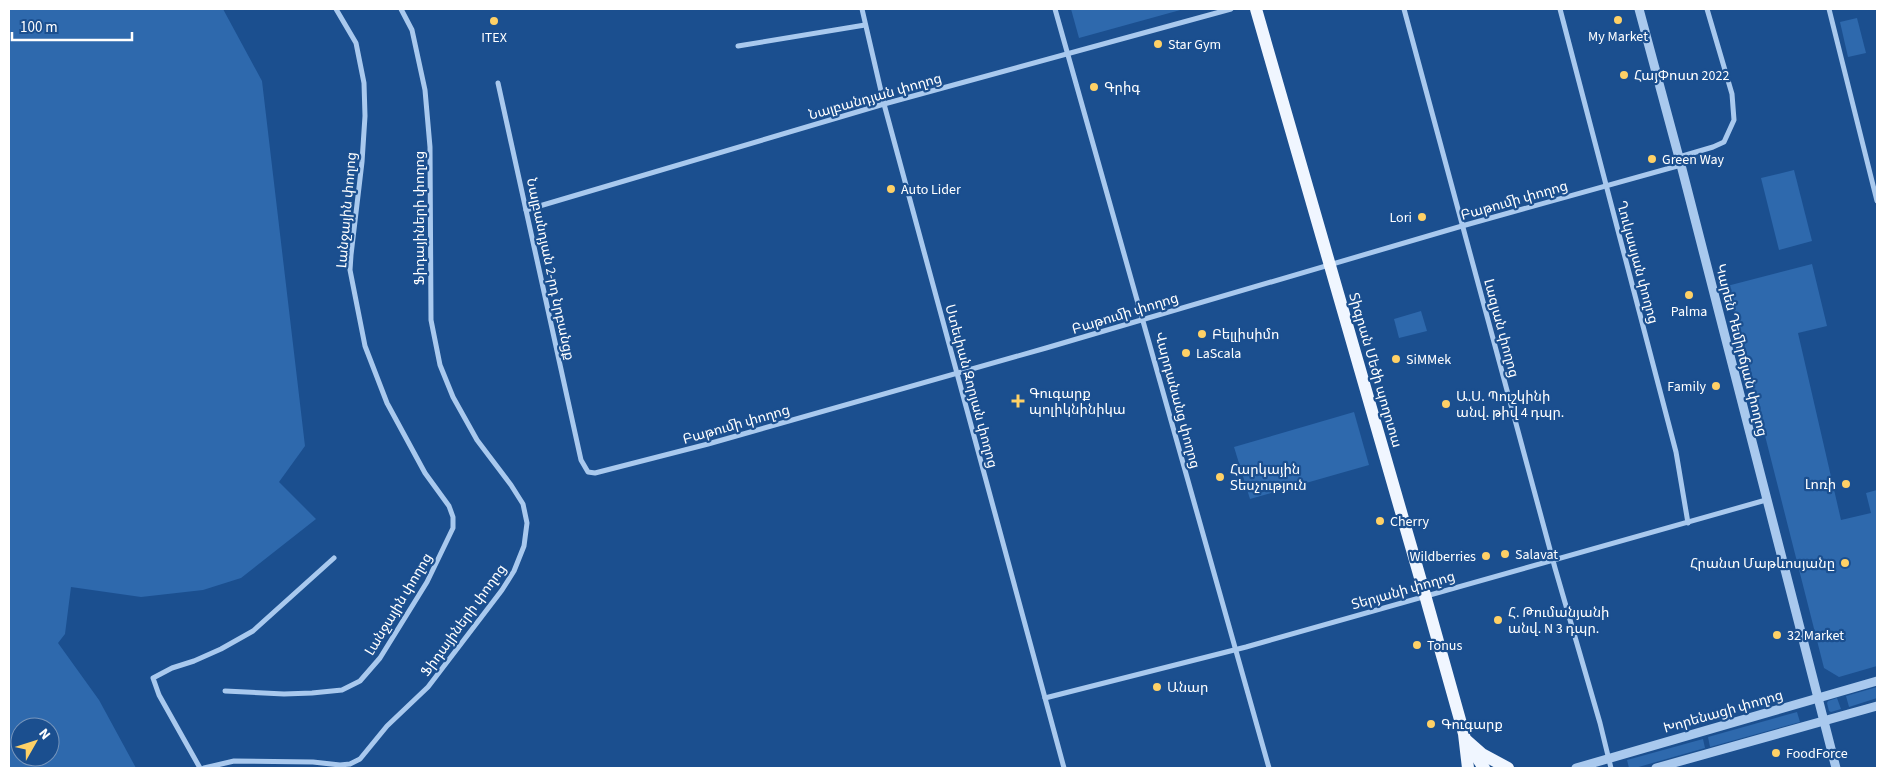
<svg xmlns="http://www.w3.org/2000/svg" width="1886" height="777" font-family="'Source Sans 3','Noto Sans Armenian',sans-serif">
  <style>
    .green { fill: #2e69ad; fill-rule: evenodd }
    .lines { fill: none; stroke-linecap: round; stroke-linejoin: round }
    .minor { stroke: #a9c9ee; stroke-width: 5 }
    .tertiary { stroke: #a9c9ee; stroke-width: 9 }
    .primary { stroke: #f0f6ff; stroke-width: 12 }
    .poi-dot { fill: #ffd166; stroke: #1b4f8f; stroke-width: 2 }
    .labels { text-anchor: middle; stroke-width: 4.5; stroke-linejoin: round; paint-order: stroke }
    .poi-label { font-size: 14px; fill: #fff; stroke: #1b4f8f; text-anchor: start }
    .street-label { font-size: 14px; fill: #fff; stroke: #1b4f8f }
  </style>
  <rect width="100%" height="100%" fill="#1b4f8f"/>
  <!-- green -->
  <g class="green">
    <path d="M9,9H223L262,81L305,446L279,482L316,519L241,578L203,590L141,597L71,587L65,634L58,643L99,700L136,768H9ZM20,727H50V757H20Z"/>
    <path d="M1071,9H1184L1079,38Z"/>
    <path d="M1857,18L1866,53L1848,57L1840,22Z"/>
    <path d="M1794,170L1812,241L1779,250L1761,178Z"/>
    <path d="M1812,264L1827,326L1798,333L1841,520L1871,513L1866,493L1877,490V666L1839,677L1824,668L1727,286Z"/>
    <path d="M1421,311L1427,331L1399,338L1394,319Z"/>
    <path d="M1354,412L1369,465L1250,499L1234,447Z"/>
    <path d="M1877,687V698L1849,707L1846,696Z"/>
    <path d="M1837,698L1841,709L1831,712L1829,711L1827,703L1828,701Z"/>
    <path d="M1797,712L1800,722L1710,747L1708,737Z"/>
    <path d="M1703,739L1705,748L1635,768H1629L1627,760Z"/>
  </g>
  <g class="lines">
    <!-- minor -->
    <g class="minor">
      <path d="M862,9L884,104L1064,768"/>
      <path d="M1055,9L1269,768"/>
      <path d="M1404,9L1555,568L1600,723L1611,768"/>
      <path d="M1560,9L1676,452L1688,523"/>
      <path d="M1829,9L1877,201"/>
      <path d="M738,46L865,25"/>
      <path d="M498,83L581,460L588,472L595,473L708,444L1046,348L1462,226L1681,165"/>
      <path d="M1679,157L1713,147L1724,142L1734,120L1732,94L1707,9"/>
      <path d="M526,210L884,104L1231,9"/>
      <path d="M225,691L284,694L312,693L342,690L360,681L380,658L427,582L453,528V517L449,506L425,473L387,403L365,346L350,270L351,255L362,162L365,116L364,83L356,43L336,9"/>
      <path d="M1045,698L1246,647L1766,500"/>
      <path d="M200,768L159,695L153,678L172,668L194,661L221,649L253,631L334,558"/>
      <path d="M204,768L234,761L313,762L340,765L350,764L360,759L387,726L428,687L502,590L514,571L524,546L527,523L523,504L511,485L477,440L453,397L440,365L431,320L430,147L425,90L412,30L401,9"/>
    </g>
    <!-- tertiary -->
    <g class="tertiary">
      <path d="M1639,9L1681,165L1836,768"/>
      <path d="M1576,768L1877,681"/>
      <path d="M1656,768L1877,706"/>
    </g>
    <!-- primary -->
    <g class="primary">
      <path d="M1256,9L1425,595L1464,734L1468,768"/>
      <path d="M1465,739L1482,754L1508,768"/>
      <path d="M1472,750L1484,768"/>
    </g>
  </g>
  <!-- markers -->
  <g class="poi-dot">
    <circle cx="1618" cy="20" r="5"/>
    <circle cx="494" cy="21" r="5"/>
    <circle cx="1158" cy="44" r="5"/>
    <circle cx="1624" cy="75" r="5"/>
    <circle cx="1094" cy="87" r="5"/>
    <circle cx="1652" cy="159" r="5"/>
    <circle cx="891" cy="189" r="5"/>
    <circle cx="1422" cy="217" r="5"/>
    <circle cx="1689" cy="295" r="5"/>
    <circle cx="1202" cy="334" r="5"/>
    <circle cx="1186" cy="353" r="5"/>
    <circle cx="1396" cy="359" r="5"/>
    <circle cx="1716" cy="386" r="5"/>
    <path d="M1015.5 393.5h5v5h5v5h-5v5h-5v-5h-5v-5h5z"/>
    <circle cx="1446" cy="404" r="5"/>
    <circle cx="1220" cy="477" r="5"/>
    <circle cx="1846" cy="484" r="5"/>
    <circle cx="1380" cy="521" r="5"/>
    <circle cx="1505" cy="554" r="5"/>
    <circle cx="1486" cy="556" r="5"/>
    <circle cx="1845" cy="563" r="5"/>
    <circle cx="1498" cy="620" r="5"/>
    <circle cx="1777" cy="635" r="5"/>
    <circle cx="1417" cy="645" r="5"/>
    <circle cx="1157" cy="687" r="5"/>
    <circle cx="1431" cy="724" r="5"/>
    <circle cx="1776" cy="753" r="5"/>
  </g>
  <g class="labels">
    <!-- poi labels -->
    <g class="poi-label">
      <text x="1618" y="41" text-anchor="middle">My Market</text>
      <text x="494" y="42" text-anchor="middle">ITEX</text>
      <text x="1168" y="49">Star Gym</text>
      <text x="1634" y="80">ՀայՓոստ 2022</text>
      <text x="1104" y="92">Գրիգ</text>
      <text x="1662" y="164">Green Way</text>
      <text x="901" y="194">Auto Lider</text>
      <text x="1412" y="222" text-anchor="end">Lori</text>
      <text x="1689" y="316" text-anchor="middle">Palma</text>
      <text x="1212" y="339">Բելլիսիմո</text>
      <text x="1196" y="358">LaScala</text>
      <text x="1406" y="364">SiMMek</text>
      <text x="1706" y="391" text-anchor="end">Family</text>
      <text x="1029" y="398">Գուգարք<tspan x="1029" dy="16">պոլիկնինիկա</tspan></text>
      <text x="1456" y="401">Ա.Ս. Պուշկինի<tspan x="1456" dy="16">անվ. թիվ 4 դպր.</tspan></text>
      <text x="1230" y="474">Հարկային<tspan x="1230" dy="16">Տեսչություն</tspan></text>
      <text x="1836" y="489" text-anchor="end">Լոռի</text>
      <text x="1390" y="526">Cherry</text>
      <text x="1515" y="559">Salavat</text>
      <text x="1476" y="561" text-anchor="end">Wildberries</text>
      <text x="1835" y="568" text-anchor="end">Հրանտ Մաթևոսյանը</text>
      <text x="1508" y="617">Հ. Թումանյանի<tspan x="1508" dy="16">անվ. N 3 դպր.</tspan></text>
      <text x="1787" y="640">32 Market</text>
      <text x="1427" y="650">Tonus</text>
      <text x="1167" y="692">Անար</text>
      <text x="1441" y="729">Գուգարք</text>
      <text x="1786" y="758">FoodForce</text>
    </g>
    <!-- street labels -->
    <g class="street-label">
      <text transform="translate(875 96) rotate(-16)" y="5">Նալբանդյան փողոց</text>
      <text transform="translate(1514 200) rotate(-16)" y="5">Բաթումի փողոց</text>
      <text transform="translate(346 210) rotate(-85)" y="5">Լանջային փողոց</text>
      <text transform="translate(419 218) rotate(-90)" y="5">Ֆիդայիների փողոց</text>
      <text transform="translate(1638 262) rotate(75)" y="5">Ղուկասյան փողոց</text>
      <text transform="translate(551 269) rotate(78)" y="5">Նալբանդյան 2-րդ նրբանցք</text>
      <text transform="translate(1125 313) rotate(-17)" y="5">Բաթումի փողոց</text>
      <text transform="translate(1502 328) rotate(75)" y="5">Լազյան փողոց</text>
      <text transform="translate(1742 350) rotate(76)" y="5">Կարեն Դեմիրճյան փողոց</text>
      <text transform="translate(1376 370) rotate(74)" y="5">Տիգրան Մեծի պողոտա</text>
      <text transform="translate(972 386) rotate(75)" y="5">Ստեփան Զորյան փողոց</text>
      <text transform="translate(1178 400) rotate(75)" y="5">Վարդանանց փողոց</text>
      <text transform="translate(736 424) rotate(-16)" y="5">Բաթումի փողոց</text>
      <text transform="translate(1403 590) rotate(-16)" y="5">Տերյանի փողոց</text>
      <text transform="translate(398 604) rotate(-59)" y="5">Լանջային փողոց</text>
      <text transform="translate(463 620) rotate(-54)" y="5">Ֆիդայիների փողոց</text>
      <text transform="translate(1723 711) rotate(-16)" y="5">Խորենացի փողոց</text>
    </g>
  </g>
  <!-- border -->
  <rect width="1886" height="777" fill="none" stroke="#ffffff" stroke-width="20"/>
  <!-- north arrow -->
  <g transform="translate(35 742) rotate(51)"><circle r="24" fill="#1b4f8f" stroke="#7695bc"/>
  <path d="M0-4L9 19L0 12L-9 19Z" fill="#ffd166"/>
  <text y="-8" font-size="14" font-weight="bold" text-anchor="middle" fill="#ffffff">N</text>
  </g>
  <!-- scale -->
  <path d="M12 32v8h120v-8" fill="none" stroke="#ffffff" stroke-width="2.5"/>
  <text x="20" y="32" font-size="15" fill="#ffffff" stroke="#1b4f8f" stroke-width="4" paint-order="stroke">100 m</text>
</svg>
